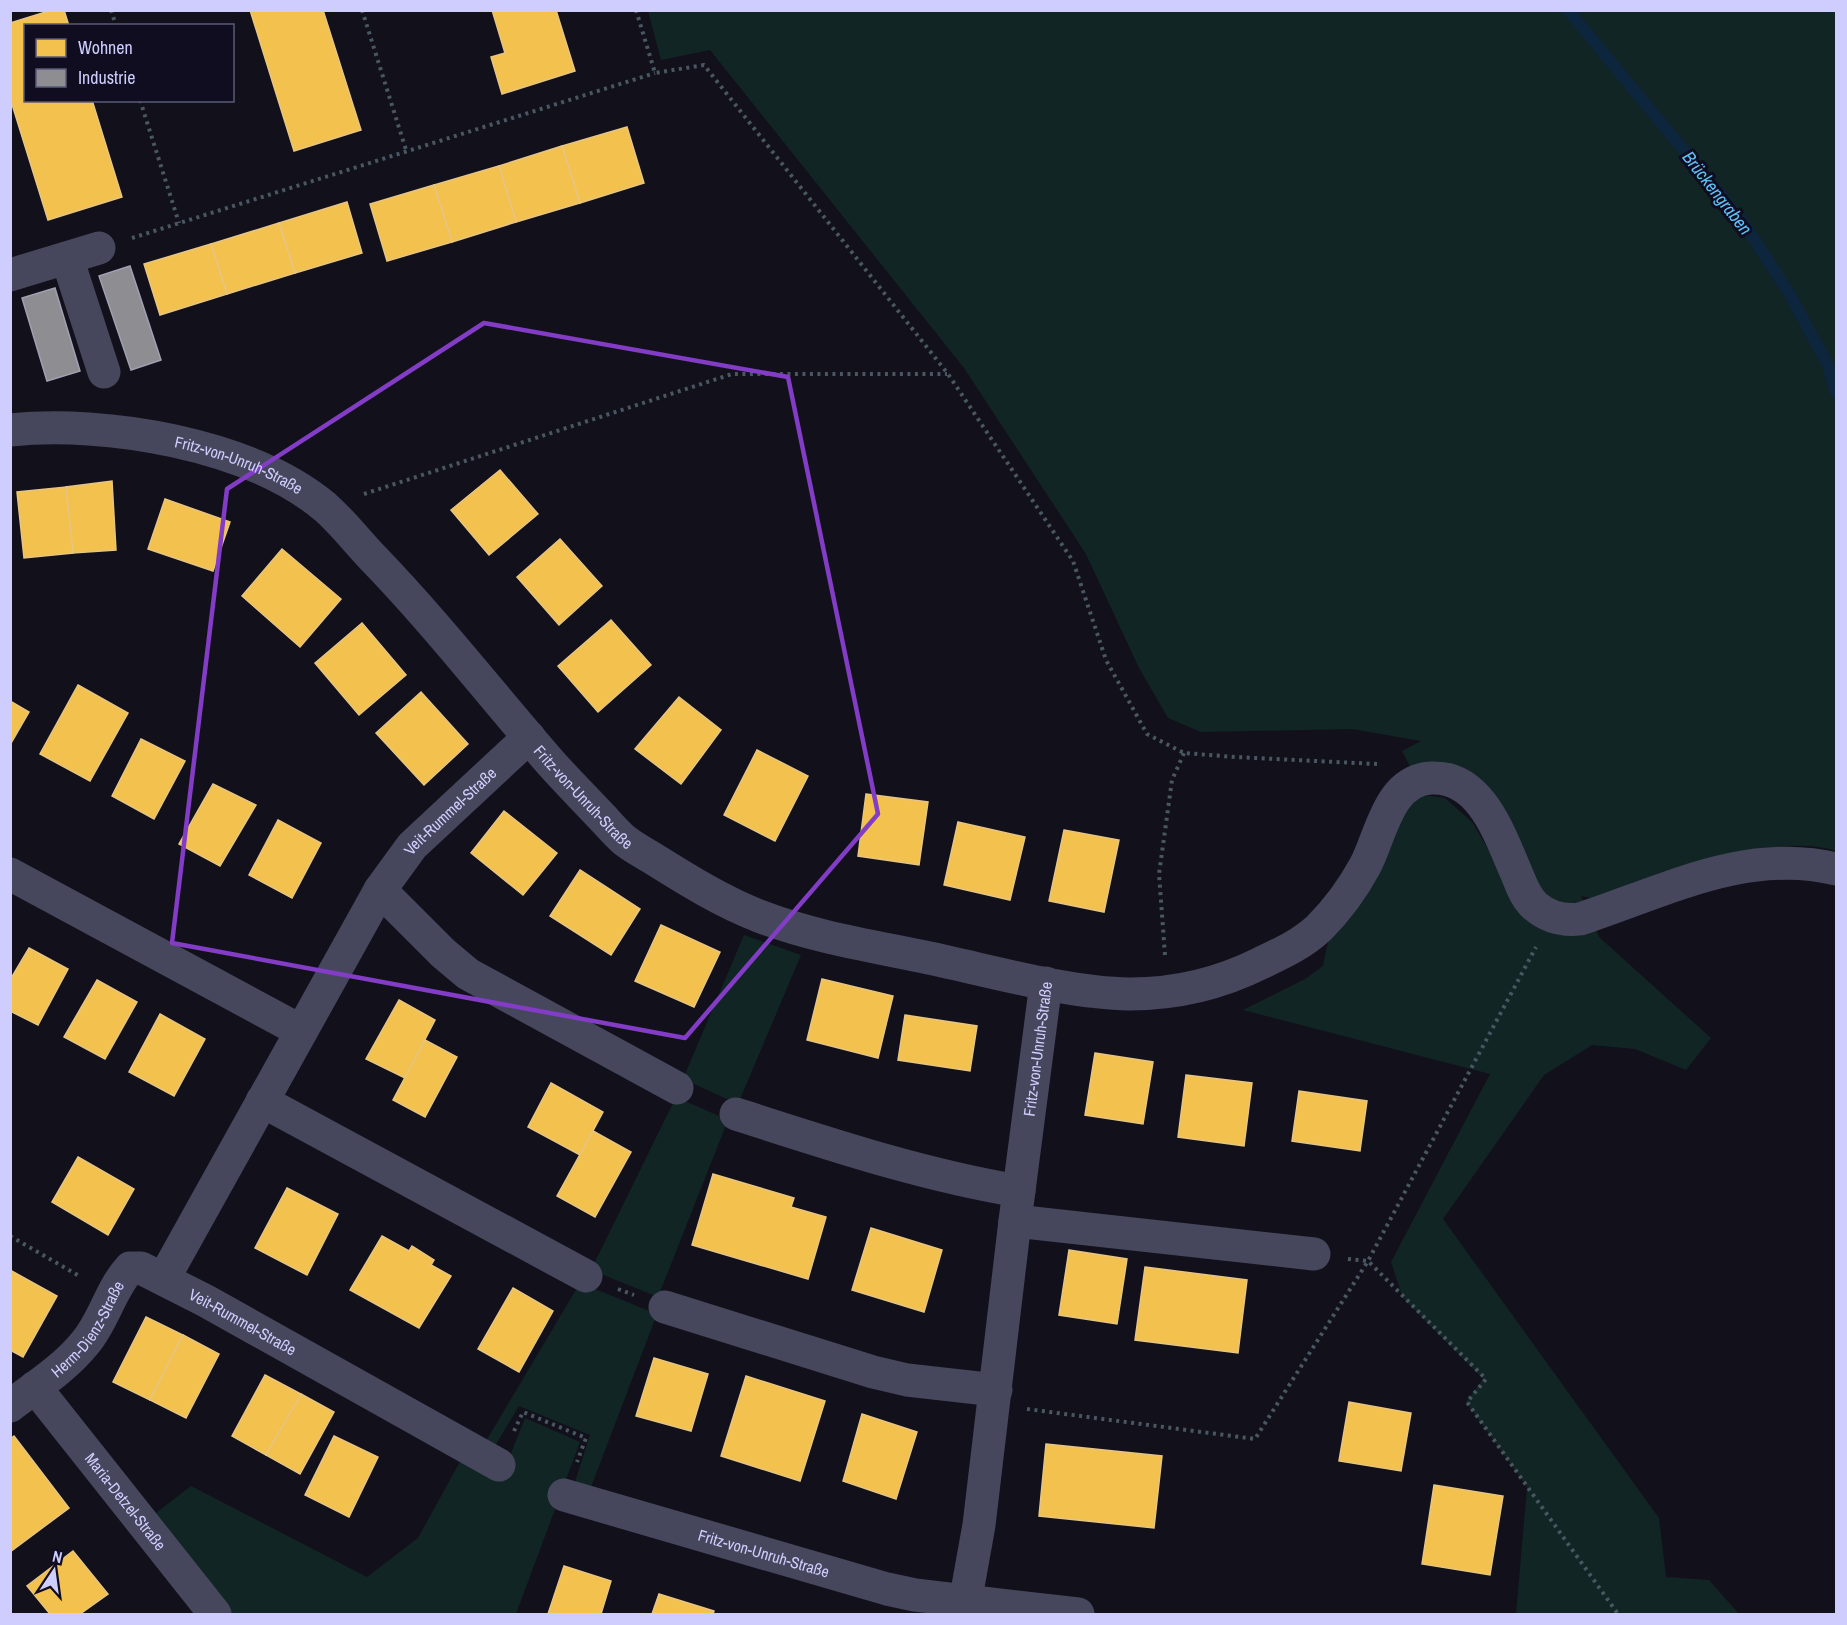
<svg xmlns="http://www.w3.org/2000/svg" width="1847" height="1625" font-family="'Archivo Narrow',sans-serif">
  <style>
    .green { fill: #112524 }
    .homes { fill: #f2c14e; stroke: #e7c582; stroke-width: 1.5 }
    .industry { fill: #8d8d92; stroke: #a0a0b2; stroke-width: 1.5 }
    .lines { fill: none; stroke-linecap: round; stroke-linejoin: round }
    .stream { stroke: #0e253e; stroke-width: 12 }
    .path { stroke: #485761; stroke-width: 4; stroke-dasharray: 3 4.5; stroke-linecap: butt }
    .minor { stroke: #46475c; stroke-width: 33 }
    .marked { fill: none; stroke: #833cc5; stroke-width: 4.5; stroke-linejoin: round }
    .labels { text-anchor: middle; stroke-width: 6; stroke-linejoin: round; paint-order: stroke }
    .street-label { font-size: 16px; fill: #cecdfd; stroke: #0f0d1f }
    .water-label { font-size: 18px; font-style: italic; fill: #60c0f8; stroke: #0f0d1f }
  </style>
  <rect width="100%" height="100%" fill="#12111b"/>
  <!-- green -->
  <g class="green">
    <path d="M648,11H1836V851C1772,830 1658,878 1594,899L1581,896L1599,937L1711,1038L1686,1070L1635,1049L1592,1045L1544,1075L1443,1219L1659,1518L1666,1577L1709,1580L1739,1614H1516L1527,1487L1466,1402L1483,1379L1403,1298L1391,1262L1490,1074L1243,1010L1305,979L1323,966L1330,932L1418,794L1445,798L1473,823L1493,858L1511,841L1411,768L1402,751L1421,741L1352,729L1201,732L1168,718L1139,668L1086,554L964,368L710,50L661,60Z"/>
    <path d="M744,935L801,955L738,1104L683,1079Z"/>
    <path d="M676,1097L728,1120L658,1297L591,1270Z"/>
    <path d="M580,1283L657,1314L591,1487L575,1482L590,1435L519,1406L495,1446L486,1441Z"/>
    <path d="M525,1418L580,1442L516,1614H230L152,1516L191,1486L367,1577L418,1538L462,1458L502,1476Z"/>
  </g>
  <!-- homes -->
  <g class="homes">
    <path d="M52,10H64L69,26H26V100H92L122,197L48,220L10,98V23Z"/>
    <path d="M250,10H323L361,130L294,151Z"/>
    <path d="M492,10H556L575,71L502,94L491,57L505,53Z"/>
    <path d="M627,127L644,183L580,203L562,146Z"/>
    <path d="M562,146L580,203L516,222L499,166Z"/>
    <path d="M499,166L516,222L452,242L434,185Z"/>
    <path d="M434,185L452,242L387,261L370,204Z"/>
    <path d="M347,202L362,253L295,273L279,223Z"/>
    <path d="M279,223L295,273L227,294L211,244Z"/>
    <path d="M211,244L227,294L160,315L144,264Z"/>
    <path d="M500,470L538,514L489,555L451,510Z"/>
    <path d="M112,481L116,550L73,553L66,487Z"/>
    <path d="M66,487L73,553L24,558L17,492Z"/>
    <path d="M165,499L230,522L213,571L148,549Z"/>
    <path d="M560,539L602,586L559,625L517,577Z"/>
    <path d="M282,549L341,599L300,647L242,596Z"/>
    <path d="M611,620L651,665L598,712L558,666Z"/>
    <path d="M362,623L406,675L359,715L315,663Z"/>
    <path d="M78,685L128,713L90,781L40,754Z"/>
    <path d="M421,692L468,744L424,785L376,733Z"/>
    <path d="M679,697L721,730L681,784L635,749Z"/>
    <path d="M10,701L29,712L10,745Z"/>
    <path d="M141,739L185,761L154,819L112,796Z"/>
    <path d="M757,750L808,776L775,841L724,815Z"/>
    <path d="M213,784L256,805L220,866L179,844Z"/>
    <path d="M866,794L928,802L919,865L858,856Z"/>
    <path d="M504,811L557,853L523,895L471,853Z"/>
    <path d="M278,820L321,843L292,898L249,875Z"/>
    <path d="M958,822L1025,837L1010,900L944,885Z"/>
    <path d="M1064,830L1119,840L1104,912L1049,901Z"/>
    <path d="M580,870L640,909L611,955L550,916Z"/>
    <path d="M661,925L720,952L694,1007L635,981Z"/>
    <path d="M29,948L68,969L38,1025L10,1011V980Z"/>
    <path d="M822,979L893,996L878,1058L807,1040Z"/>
    <path d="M97,980L137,1002L105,1059L64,1037Z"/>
    <path d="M399,1000L435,1020L405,1078L366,1059Z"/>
    <path d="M160,1014L205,1039L174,1096L129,1072Z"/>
    <path d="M905,1015L977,1026L970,1071L898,1060Z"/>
    <path d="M425,1040L457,1057L425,1117L393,1100Z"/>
    <path d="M1095,1053L1153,1062L1143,1124L1085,1115Z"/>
    <path d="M1186,1075L1252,1083L1244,1146L1178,1137Z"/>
    <path d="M551,1083L603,1112L580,1155L528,1127Z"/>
    <path d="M1299,1091L1367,1101L1360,1151L1292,1141Z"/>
    <path d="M593,1131L631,1152L595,1217L557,1196Z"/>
    <path d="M78,1157L134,1189L108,1235L52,1202Z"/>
    <path d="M713,1174L794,1198L791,1207L826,1217L808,1279L692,1245Z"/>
    <path d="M287,1188L338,1214L307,1275L255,1248Z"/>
    <path d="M871,1228L942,1250L924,1312L852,1290Z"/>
    <path d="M382,1236L409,1251L412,1246L434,1260L431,1265L451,1276L419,1328L350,1290Z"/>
    <path d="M1069,1250L1127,1259L1117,1324L1059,1315Z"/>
    <path d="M1145,1267L1247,1280L1238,1353L1135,1340Z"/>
    <path d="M10,1270L57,1296L23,1357L10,1350Z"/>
    <path d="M513,1288L553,1311L519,1372L478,1349Z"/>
    <path d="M146,1317L183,1335L150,1400L113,1382Z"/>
    <path d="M183,1335L219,1354L186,1418L150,1400Z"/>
    <path d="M654,1358L708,1374L691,1431L636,1416Z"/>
    <path d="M265,1375L301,1394L266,1455L232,1436Z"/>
    <path d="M746,1376L825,1401L800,1481L721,1456Z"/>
    <path d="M301,1394L334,1412L300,1474L266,1455Z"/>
    <path d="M1349,1402L1411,1413L1401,1471L1339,1461Z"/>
    <path d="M862,1414L917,1432L896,1499L843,1481Z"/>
    <path d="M14,1436L69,1508L10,1552V1439Z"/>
    <path d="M334,1436L378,1457L349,1517L305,1495Z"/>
    <path d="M1046,1444L1162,1456L1154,1528L1039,1516Z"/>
    <path d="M1434,1485L1503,1496L1490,1575L1422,1564Z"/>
    <path d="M73,1551L108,1594L80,1614H50L27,1586Z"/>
    <path d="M564,1566L611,1581L601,1614H548Z"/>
    <path d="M659,1594L714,1611L713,1614H652Z"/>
  </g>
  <!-- industry -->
  <g class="industry">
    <path d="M130,266L161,360L131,370L99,276Z"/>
    <path d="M55,288L80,371L47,381L22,298Z"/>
  </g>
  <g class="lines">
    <!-- stream -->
    <path class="stream" d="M1568,10L1743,222L1790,295L1828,365L1836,393"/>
    <!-- path -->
    <g class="path">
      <path d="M111,10L116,26"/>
      <path d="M362,10L407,153"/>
      <path d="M636,10L655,73L704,65L948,374L1073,561L1106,660L1147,734L1184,753L1235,757L1377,764"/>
      <path d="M140,100L179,223"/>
      <path d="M132,238L655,73"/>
      <path d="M364,494L732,374H947"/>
      <path d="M1165,955L1159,874L1172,780L1184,753"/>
      <path d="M10,1236L81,1277"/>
      <path d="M1348,1259L1368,1261L1486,1379L1467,1402L1618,1614"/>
      <path d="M618,1289L634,1295"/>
      <path d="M1027,1409L1255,1439L1368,1261L1536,947"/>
      <path d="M514,1431L523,1412L586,1438L577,1462"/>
    </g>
    <!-- minor -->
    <g class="minor">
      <path d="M67,258L104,372"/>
      <path d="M10,275L99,248"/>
      <path id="s1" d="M10,430C105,420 250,444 325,507C342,522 356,540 372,557C435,622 491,694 550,762C565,779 581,795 597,812C606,821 614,831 624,840C634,848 646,854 657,861C689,881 723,902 759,916C813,937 872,946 929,958C991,971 1067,993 1130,994C1175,994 1221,983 1261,963C1282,953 1302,944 1319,928C1337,910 1353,888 1365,866C1381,836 1388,780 1431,778C1481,775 1500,836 1516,872C1521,884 1525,897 1535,906C1548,917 1564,921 1580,919C1663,892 1746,847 1836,869"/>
      <path d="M10,874L301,1031"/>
      <path d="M380,890L443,953L468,974L677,1088"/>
      <path d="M262,1101L586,1276"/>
      <path d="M736,1114C830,1144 922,1175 1019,1191"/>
      <path d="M1015,1221L1314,1254"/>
      <path id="s2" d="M164,1278L380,890L412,846L529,737"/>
      <path d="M665,1307L873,1372L907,1380L996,1390"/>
      <path id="s3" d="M35,1387L215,1614"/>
      <path id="s4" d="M10,1406C35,1387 65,1368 85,1343C104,1321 110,1290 130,1268H141L206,1301L499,1465"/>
      <path id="s5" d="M564,1495L887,1589L915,1595L1078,1614"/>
      <path id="s6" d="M963,1614L979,1525L1015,1221L1046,983"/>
    </g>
  </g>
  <!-- marked area -->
  <path class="marked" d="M484,323L788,377L878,814L685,1038L172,943L227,489Z"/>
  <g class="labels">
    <!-- street labels -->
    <g class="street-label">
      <text dy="6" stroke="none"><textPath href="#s1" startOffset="234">Fritz-von-Unruh-Straße</textPath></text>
      <text dy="6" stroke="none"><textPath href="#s1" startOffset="720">Fritz-von-Unruh-Straße</textPath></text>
      <text dy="6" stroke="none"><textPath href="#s2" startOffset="550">Veit-Rummel-Straße</textPath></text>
      <text dy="6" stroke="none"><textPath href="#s6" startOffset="570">Fritz-von-Unruh-Straße</textPath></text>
      <text dy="6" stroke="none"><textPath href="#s4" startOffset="312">Veit-Rummel-Straße</textPath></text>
      <text dy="6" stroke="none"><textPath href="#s4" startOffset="111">Herm-Dienz-Straße</textPath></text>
      <text dy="6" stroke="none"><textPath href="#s3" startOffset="146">Maria-Detzel-Straße</textPath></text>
      <text dy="6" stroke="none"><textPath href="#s5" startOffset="208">Fritz-von-Unruh-Straße</textPath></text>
    </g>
    <!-- water labels -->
    <g class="water-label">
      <text transform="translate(1717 193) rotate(52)" y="6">Brückengraben</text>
    </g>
  </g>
  <!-- border -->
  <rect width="1847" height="1625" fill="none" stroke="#cecdfd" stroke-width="24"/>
  <!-- legend -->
  <rect x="24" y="24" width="210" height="78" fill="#0f0d1f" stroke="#5b5a78" stroke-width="1.5"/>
  <rect x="36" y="39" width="30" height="18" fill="#f2c14e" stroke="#5b5a78" stroke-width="1.5"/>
  <text x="78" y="54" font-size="18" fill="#cecdfd">Wohnen</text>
  <rect x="36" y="69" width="30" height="18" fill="#8d8d92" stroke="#5b5a78" stroke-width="1.5"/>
  <text x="78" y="84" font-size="18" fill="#cecdfd">Industrie</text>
  <!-- north arrow -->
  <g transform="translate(54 1571) rotate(13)" stroke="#0f0d1f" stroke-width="4.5" paint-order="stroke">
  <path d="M0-4.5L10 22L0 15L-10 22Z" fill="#cecdfd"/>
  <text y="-9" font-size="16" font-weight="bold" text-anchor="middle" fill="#cecdfd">N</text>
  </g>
</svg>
